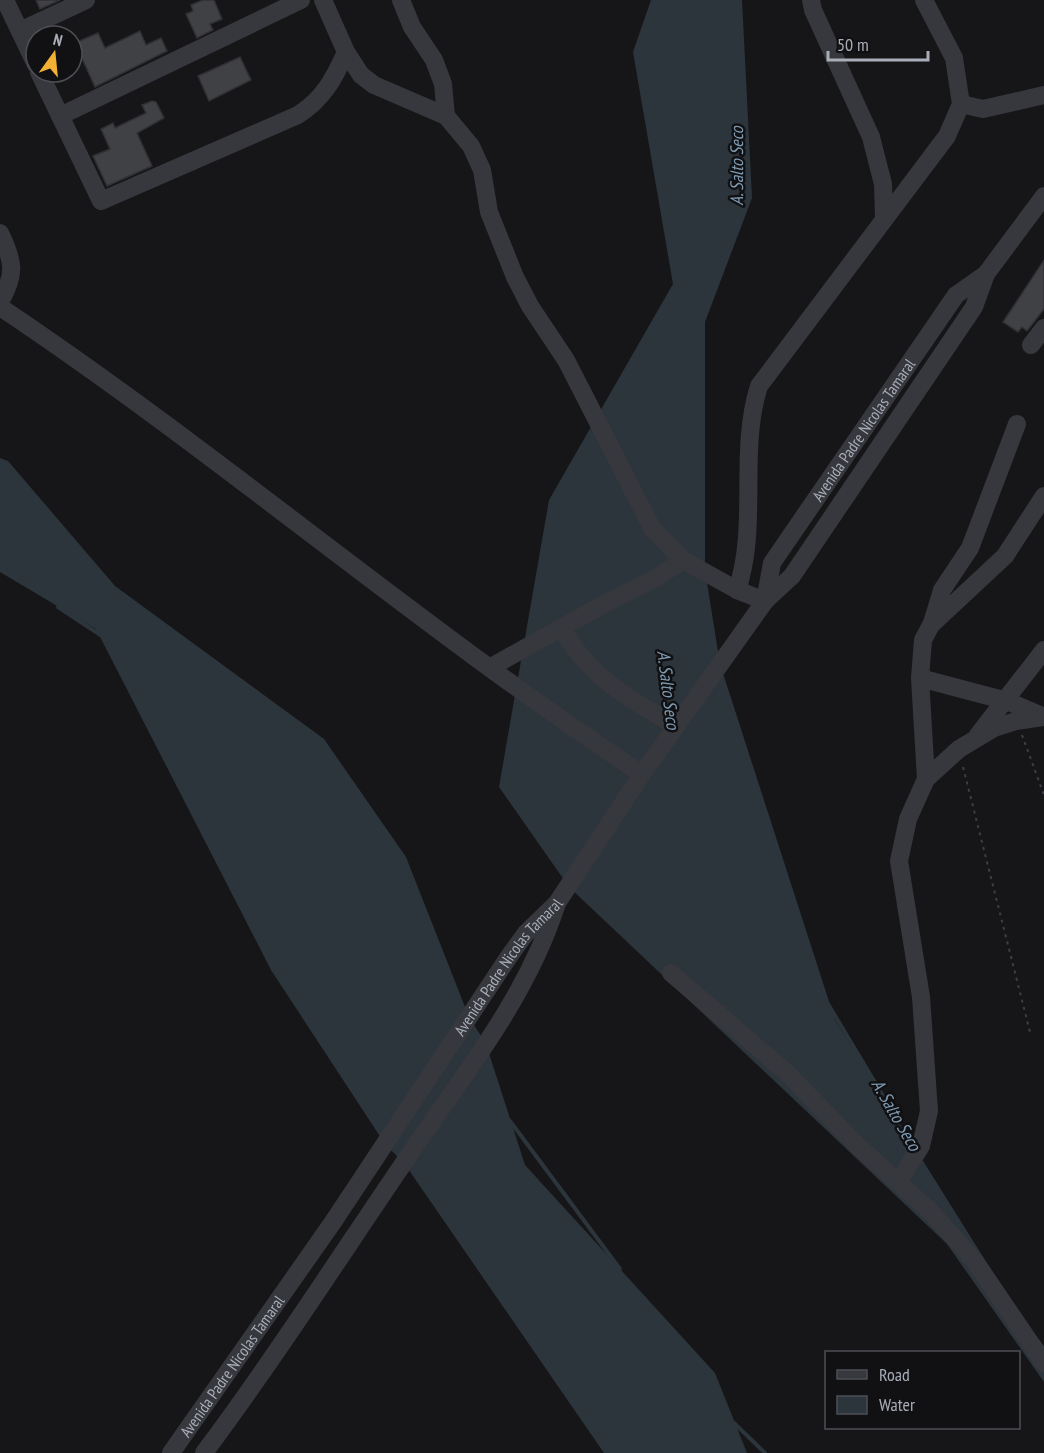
<svg xmlns="http://www.w3.org/2000/svg" width="1044" height="1453" font-family="'PT Sans Narrow',sans-serif">
  <style>
    .water { fill: #2c353c }
    .lines { fill: none; stroke-linecap: round; stroke-linejoin: round }
    .stream { stroke: #2c353c; stroke-width: 4 }
    .building { fill: #404145; stroke: #303034; stroke-width: 1.5 }
    .path { stroke: #3d3f44; stroke-width: 2; stroke-dasharray: 3 4.5; stroke-linecap: butt }
    .minor { stroke: #37383d; stroke-width: 18 }
    .labels { text-anchor: middle; stroke-width: 5; stroke-linejoin: round; paint-order: stroke }
    .street-label { font-size: 16px; fill: #a8adb8; stroke: #111113 }
    .water-label { font-size: 18px; font-style: italic; fill: #7f9bb3; stroke: #111113 }
  </style>
  <rect width="100%" height="100%" fill="#161618"/>
  <!-- water -->
  <g class="water">
    <path d="M651,0H742L752,198L705,322V570L720,664L835,1020L1020,1316L1044,1346V1382L947,1244L569,887L499,787L549,500L673,284L633,52Z"/>
    <path d="M0,458L8,461L115,586L324,739L406,857L469,1017L486,1044L525,1165L715,1373L747,1453H604L404,1163L385,1144L271,970L96,629L0,572Z"/>
  </g>
  <g class="lines">
    <!-- stream -->
    <g class="stream">
      <path d="M58,607L102,636"/>
      <path d="M828,1004L898,1121"/>
      <path d="M510,1121L620,1269"/>
      <path d="M733,1422L765,1453"/>
    </g>
  </g>
  <!-- building -->
  <g class="building">
    <path d="M36,0H60L40,9Z"/>
    <path d="M203,0H214L222,19L210,24L213,30L197,38L186,14L193,11L191,5Z"/>
    <path d="M140,31L146,45L161,38L167,51L95,87L75,43L98,33L105,48Z"/>
    <path d="M240,57L251,80L209,101L198,76Z"/>
    <path d="M152,101L156,102L164,118L137,133L152,166L107,186L93,156L110,149L101,129L113,123L115,128L146,113L142,105Z"/>
    <path d="M1044,260V309L1027,331L1022,327L1018,332L1003,322Z"/>
  </g>
  <g class="lines">
    <!-- path -->
    <g class="path">
      <path d="M1022,735L1044,795"/>
      <path d="M963,767L1031,1036"/>
    </g>
    <!-- minor -->
    <g class="minor">
      <path d="M5,0L36,65"/>
      <path d="M323,0L346,52L361,75L374,85L446,116L471,146L482,170L489,212L515,277L530,306L566,360L652,528L683,560L737,590L765,601"/>
      <path d="M401,0L412,27L434,60L443,84L446,116"/>
      <path d="M811,0L813,10L871,137L883,184L884,217"/>
      <path d="M20,31L86,0"/>
      <path d="M39,72L101,201L298,115C323,99 334,79 346,52"/>
      <path d="M961,104L983,109L1044,95"/>
      <path d="M60,116L301,0"/>
      <path d="M0,233C14,262 16,274 0,302"/>
      <path d="M0,307C220,454 420,628 642,774"/>
      <path d="M1031,345L1044,328"/>
      <path d="M737,590C759,525 738,452 759,386L947,136L961,104L954,58L924,0"/>
      <path id="s1" d="M765,601L772,563L956,295L986,274"/>
      <path d="M932,623L942,590L970,548L1017,424"/>
      <path d="M562,629C590,677 628,699 675,725"/>
      <path d="M491,667L604,604L656,578L683,560"/>
      <path d="M920,678L1007,701L1042,716"/>
      <path d="M978,735L1044,650"/>
      <path d="M926,779L920,678L923,640L931,625L1005,556L1044,496"/>
      <path d="M671,973L786,1072L858,1146L930,1211L974,1260L1044,1363"/>
      <path d="M899,1181L921,1146L929,1111L921,997L899,861L908,819L926,779L959,749L994,728L1016,721L1044,717"/>
      <path id="s2" d="M171,1453L333,1222L510,955L526,933L557,903L642,774L765,601L792,576L974,307L986,274L1044,196"/>
      <path d="M204,1453C274,1359 337,1261 403,1164C459,1080 526,1001 557,903"/>
    </g>
  </g>
  <g class="labels">
    <!-- street labels -->
    <g class="street-label">
      <text dy="6" stroke="none"><textPath href="#s1" startOffset="200">Avenida Padre Nicolas Tamaral</textPath></text>
      <text dy="6" stroke="none"><textPath href="#s2" startOffset="592">Avenida Padre Nicolas Tamaral</textPath></text>
      <text dy="6" stroke="none"><textPath href="#s2" startOffset="106">Avenida Padre Nicolas Tamaral</textPath></text>
    </g>
    <!-- water labels -->
    <g class="water-label">
      <text transform="translate(737 166) rotate(-90)" y="6">A. Salto Seco</text>
      <text transform="translate(668 690) rotate(83)" y="6">A. Salto Seco</text>
      <text transform="translate(896 1115) rotate(60)" y="6">A. Salto Seco</text>
    </g>
  </g>
  <!-- legend -->
  <rect x="825" y="1351" width="195" height="78" fill="#111113" stroke="#4d4f55" stroke-width="1.5"/>
  <rect x="837" y="1370" width="30" height="9" fill="#37383d" stroke="#4d4f55" stroke-width="1.5"/>
  <text x="879" y="1381" font-size="18" fill="#a8adb8">Road</text>
  <rect x="837" y="1396" width="30" height="18" fill="#2c353c" stroke="#4d4f55" stroke-width="1.5"/>
  <text x="879" y="1411" font-size="18" fill="#a8adb8">Water</text>
  <!-- north arrow -->
  <g transform="translate(54 54) rotate(15)"><circle r="28" fill="#111113" stroke="#4d4f55" stroke-width="1.5"/>
  <path d="M0-4.5L10 22L0 15L-10 22Z" fill="#f2b134"/>
  <text y="-9" font-size="16" font-weight="bold" text-anchor="middle" fill="#a8adb8">N</text>
  </g>
  <!-- scale -->
  <path d="M828 51v9h100v-9" fill="none" stroke="#a8adb8" stroke-width="3"/>
  <text x="837" y="51" font-size="18" fill="#a8adb8" stroke="#111113" stroke-width="4.5" paint-order="stroke">50 m</text>
</svg>
